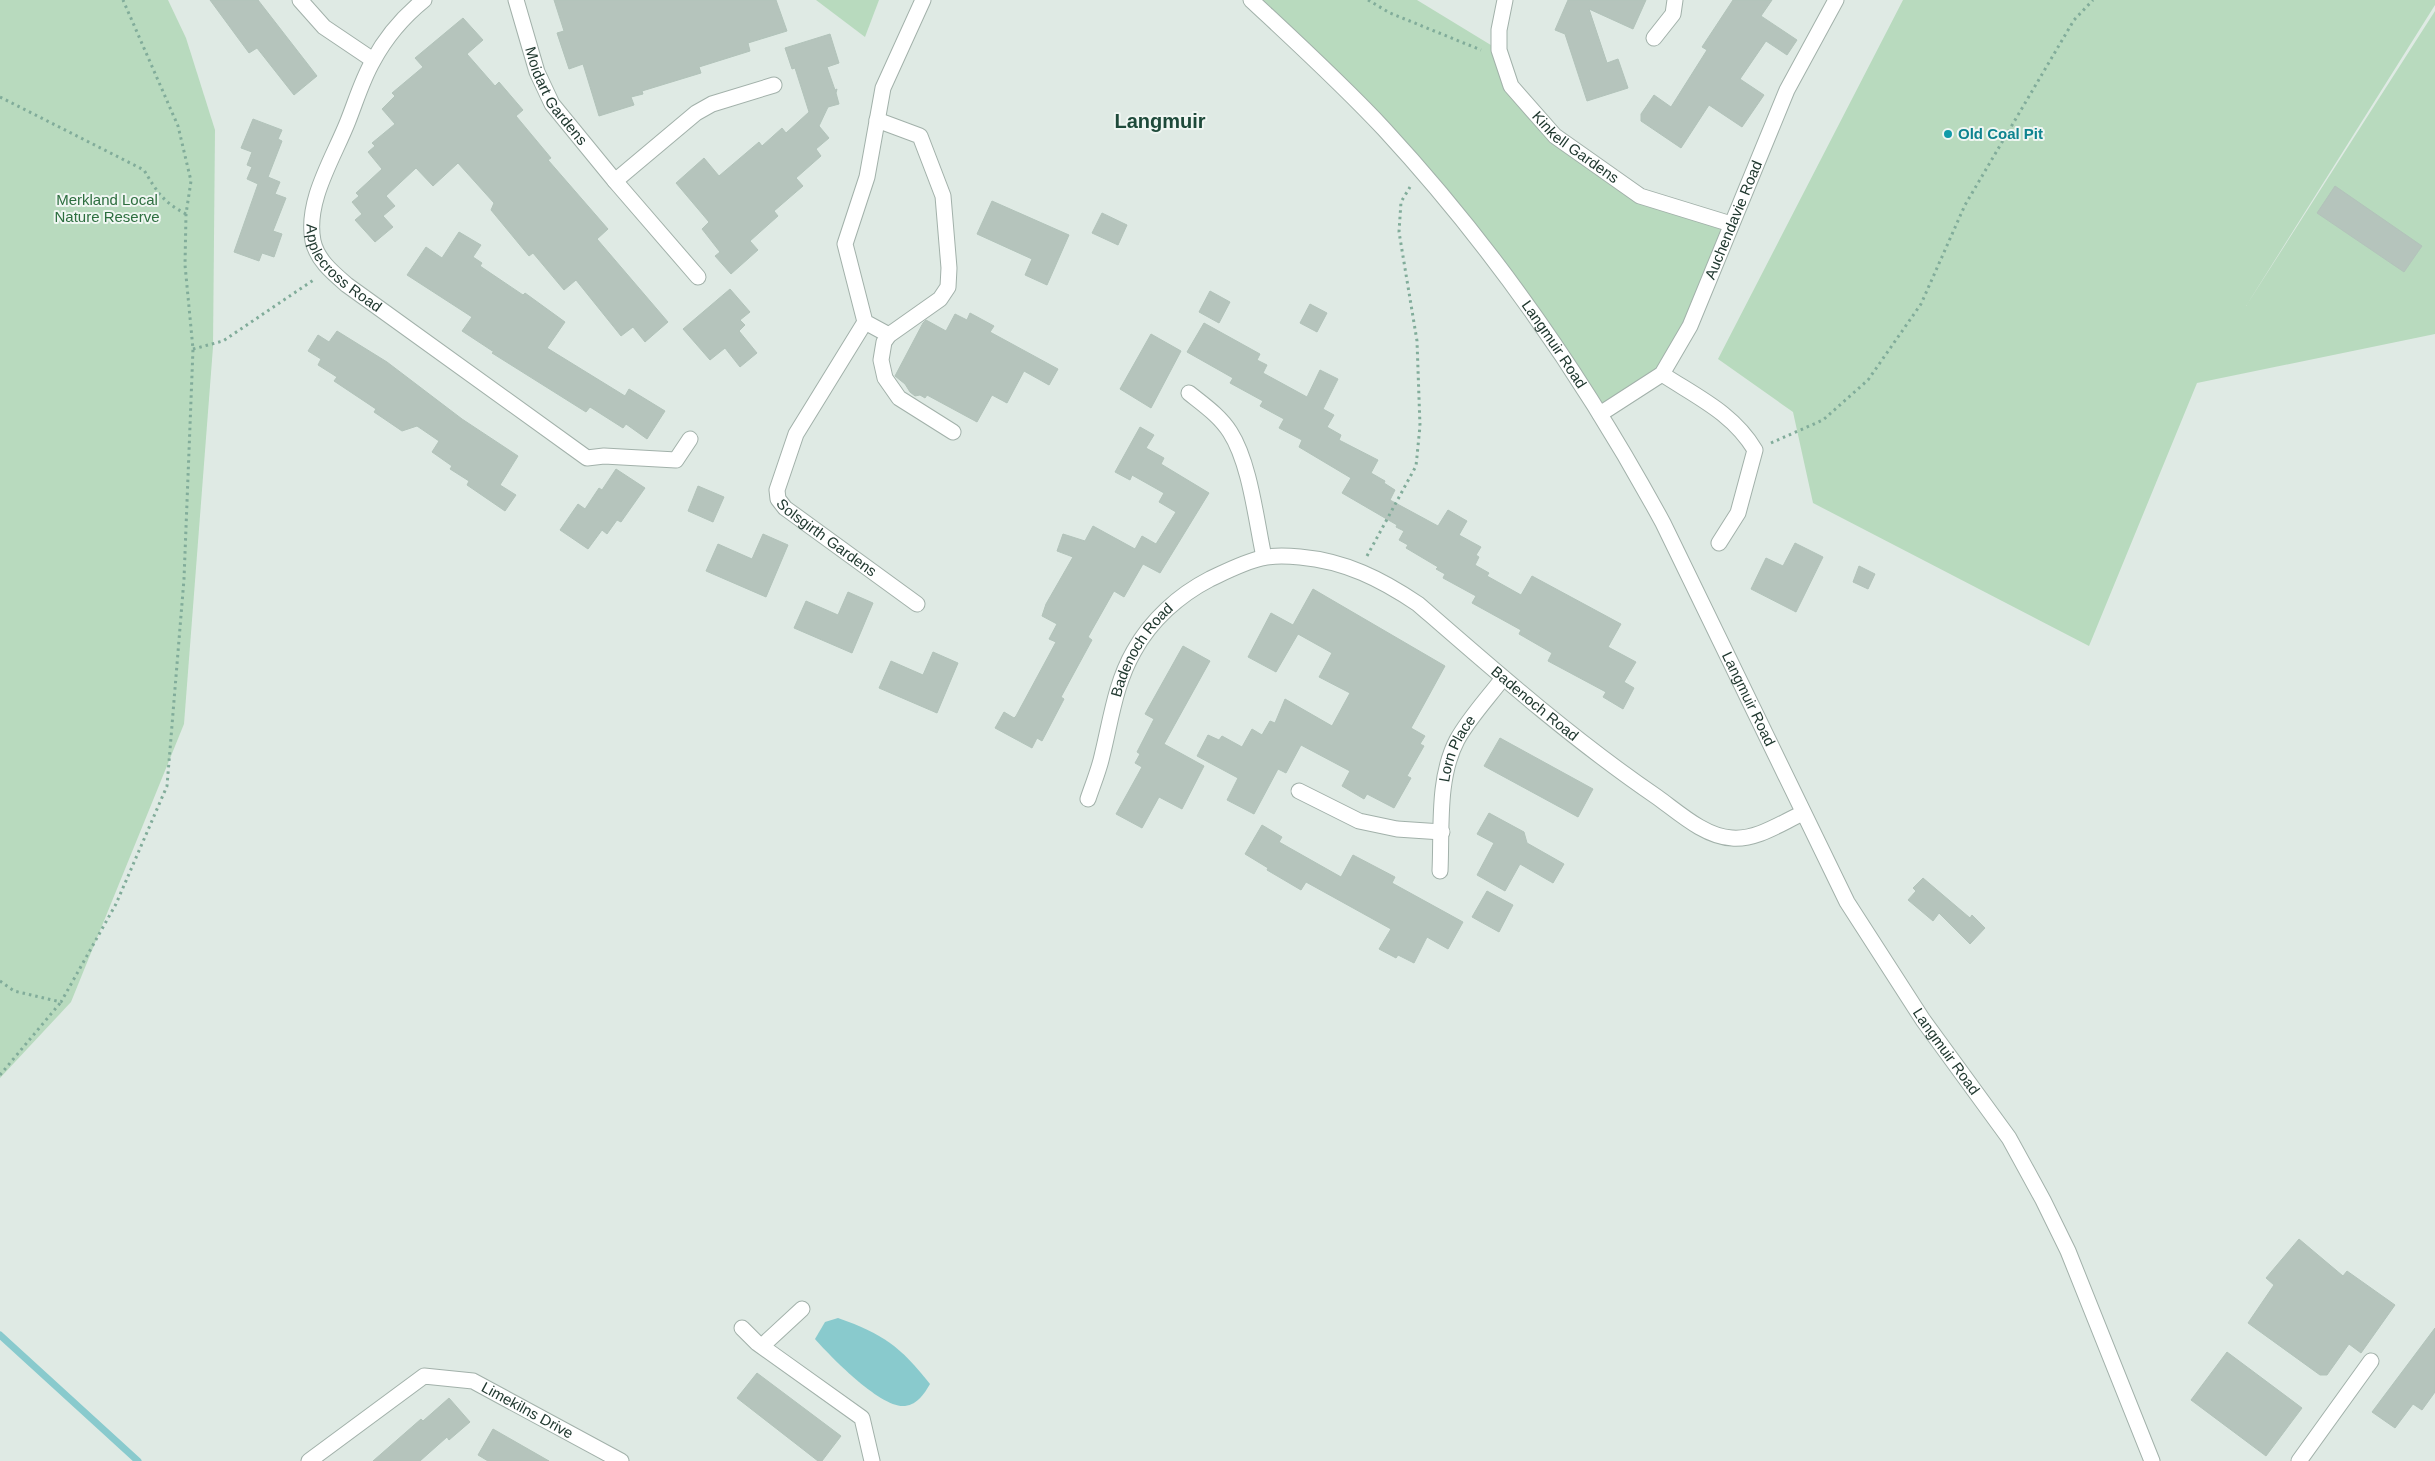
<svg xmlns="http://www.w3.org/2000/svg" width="2435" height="1461" font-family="Arial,sans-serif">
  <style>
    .green { fill: #b8dabe }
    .water { fill: #89cacd }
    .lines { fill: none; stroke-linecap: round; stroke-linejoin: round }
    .stream { stroke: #89cacd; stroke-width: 7 }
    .building { fill: #b5c4bc; stroke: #b2c3ba }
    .minor-casing { stroke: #a2b1aa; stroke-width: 17 }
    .path { stroke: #81ac9a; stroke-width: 3; stroke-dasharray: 2.5 4; stroke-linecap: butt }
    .minor { stroke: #fff; stroke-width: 15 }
    .culture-dot { fill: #0f9aa8; stroke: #eff6f2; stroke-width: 2 }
    .labels { text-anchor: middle; stroke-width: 4; stroke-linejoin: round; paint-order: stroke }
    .street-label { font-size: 15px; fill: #213930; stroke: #eff6f2 }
    .culture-label { font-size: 15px; font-weight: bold; fill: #0d838f; stroke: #eff6f2; text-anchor: start }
    .park-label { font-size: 15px; fill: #2d6e3f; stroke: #eff6f2 }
    .district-label { font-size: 20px; font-weight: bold; fill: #1e4a3a; stroke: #eff6f2 }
  </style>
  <rect width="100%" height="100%" fill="#dfeae4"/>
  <!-- green -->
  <g class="green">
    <path d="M0,0H168L186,38L215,130L213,347L184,724L71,1002L0,1078Z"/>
    <path d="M816,0H879L865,37Z"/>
    <path d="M1251,0H1417L1499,50L1511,86L1555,136L1640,196L1731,224L1662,374L1600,414L1423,174Z"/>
    <path d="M1903,0H2435V5L2246,306L2435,11V334L2197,383L2089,646L1813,503L1793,412L1718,359Z"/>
  </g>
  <!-- water -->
  <path class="water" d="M838,1318C883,1334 900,1346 930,1384C924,1394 918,1404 905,1406C881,1409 830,1356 815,1339L825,1322Z"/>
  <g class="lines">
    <!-- stream -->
    <path class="stream" d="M0,1335L138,1461"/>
  </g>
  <!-- building -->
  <g class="building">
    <path d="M210,0H258L317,76L294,95L257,48L249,53Z"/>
    <path d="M554,0H776L787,31L748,43L750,51L699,67L701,73L642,91L643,94L631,97L634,105L599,116L583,64L569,69L557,33L564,31Z"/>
    <path d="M1568,0H1646L1633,29L1589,9L1607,63L1618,59L1628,88L1587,101L1565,34L1555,30Z"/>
    <path d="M1733,0H1772L1761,16L1797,40L1787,55L1766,41L1740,79L1764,95L1742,127L1709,105L1681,148L1641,121V114L1654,95L1671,107L1707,50L1702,47Z"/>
    <path d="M463,18L483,40L467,54L495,86L499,82L523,110L516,116L551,158L548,160L608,229L597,239L668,322L645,342L633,327L621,336L576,280L564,290L533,253L529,256L491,210L494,203L458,163L433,186L416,168L386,196L395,206L383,216L393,227L375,242L355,220L362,214L352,202L359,196L356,193L382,169L368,152L375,146L372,143L395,124L382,109L395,96L392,93L423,67L415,58Z"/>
    <path d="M830,34L839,63L827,67L835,90L837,89L836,93L839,104L828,107L819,126L829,138L816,149L821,156L796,178L803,186L774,211L778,216L750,241L758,250L731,274L715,256L720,252L702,229L709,222L676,183L704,158L719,176L759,142L762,146L782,128L786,133L809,112L795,68L792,69L785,48Z"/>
    <path d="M253,119L282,130L278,139L282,141L268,177L280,182L275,194L286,198L273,231L282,234L274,257L262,253L259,261L234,252L258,184L247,179L252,167L247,165L252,152L241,148Z"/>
    <path d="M2335,186L2422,246L2404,272L2317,213Z"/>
    <path d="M992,201L1069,235L1047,285L1025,275L1032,259L977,234Z"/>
    <path d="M1102,213L1127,225L1118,245L1092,233Z"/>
    <path d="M459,232L481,245L473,257L482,263L480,266L523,295L525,293L565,322L547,348L625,396L629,389L665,411L647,439L626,424L623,428L590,407L586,412L492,353L494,352L462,331L472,317L407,275L426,247L442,258Z"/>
    <path d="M730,289L750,312L740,320L745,325L739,331L757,353L740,367L725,348L710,360L683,329Z"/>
    <path d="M1210,291L1230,302L1219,323L1199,312Z"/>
    <path d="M1310,304L1327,313L1317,332L1300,323Z"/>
    <path d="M970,313L994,326L990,332L1058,369L1049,385L1024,371L1007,403L992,395L977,422L927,395L925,398L920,395L915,396L910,392L905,384L895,376L923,323L926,320L946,331L955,314L967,320Z"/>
    <path d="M1204,323L1260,354L1257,360L1267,365L1263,373L1307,397L1320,370L1338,379L1323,409L1334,415L1327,427L1341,435L1339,440L1378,460L1371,473L1385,481L1384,483L1395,490L1390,500L1438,526L1448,510L1467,521L1459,535L1481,547L1476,555L1479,557L1475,565L1489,573L1487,576L1521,595L1532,576L1621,624L1608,647L1636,662L1624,682L1634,688L1623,709L1603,697L1606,692L1548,661L1552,653L1519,634L1521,630L1472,603L1476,596L1443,578L1445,574L1436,569L1438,567L1406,548L1408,545L1399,540L1404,531L1396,527L1397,525L1342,493L1351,478L1299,447L1302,440L1279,428L1284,419L1260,406L1263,401L1230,383L1233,378L1187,352Z"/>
    <path d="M337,331L387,362L462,419L518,456L500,485L516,495L505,511L467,485L469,481L450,469L452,466L432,452L439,441L417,426L402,431L374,412L376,409L334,381L337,377L318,365L321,359L308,351L318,335L329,342Z"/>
    <path d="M1151,334L1181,351L1151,408L1120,389Z"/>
    <path d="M1140,427L1154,435L1146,448L1164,458L1161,464L1209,493L1160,573L1143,564L1124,597L1114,591L1088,637L1092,640L1061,697L1064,699L1042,741L1037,738L1032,748L995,728L1004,712L1014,718L1016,716L1056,642L1049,639L1057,624L1042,616L1046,604L1073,557L1057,551L1063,534L1085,541L1093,526L1135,549L1142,536L1156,544L1176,512L1159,502L1164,493L1132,475L1130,480L1115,472Z"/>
    <path d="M616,469L645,488L621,522L617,520L607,534L602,530L588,549L560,530L578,504L585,509L599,488L602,490Z"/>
    <path d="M698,486L724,497L713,522L688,511Z"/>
    <path d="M763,534L788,545L766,597L706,571L718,544L752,559Z"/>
    <path d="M1795,543L1823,557L1796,612L1751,589L1766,558L1783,566Z"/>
    <path d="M1859,566L1875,574L1868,589L1853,582Z"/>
    <path d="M1313,589L1445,666L1411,728L1425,736L1420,744L1424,746L1407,776L1411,778L1394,808L1367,794L1364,799L1342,786L1350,771L1301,745L1286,773L1278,769L1254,814L1227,800L1238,778L1197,756L1208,735L1219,740L1222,736L1242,747L1252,729L1262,735L1270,721L1275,723L1285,699L1332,726L1350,693L1319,677L1332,653L1298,634L1276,672L1248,657L1271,613L1293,625Z"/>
    <path d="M848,592L873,603L852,653L794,628L806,601L838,615Z"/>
    <path d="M1183,646L1210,661L1164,744L1204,766L1182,809L1159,797L1142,828L1116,814L1142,767L1135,763L1140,754L1137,752L1154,719L1145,714Z"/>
    <path d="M933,652L958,663L937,713L879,688L891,661L923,675Z"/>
    <path d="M1500,738L1593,789L1578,817L1484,766Z"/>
    <path d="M1489,813L1524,832L1527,843L1564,864L1553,883L1520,864L1505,891L1477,875L1494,843L1477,834Z"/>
    <path d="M1262,825L1282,837L1279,842L1341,877L1353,855L1395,877L1392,883L1463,922L1448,949L1427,937L1414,963L1398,955L1396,958L1379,949L1391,929L1306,882L1301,890L1267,870L1268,868L1245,854Z"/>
    <path d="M1923,878L1970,918L1972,915L1985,928L1970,944L1939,913L1933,921L1908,900L1916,891L1913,888Z"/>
    <path d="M1487,891L1513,905L1499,932L1472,917Z"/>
    <path d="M2299,1239L2343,1276L2347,1271L2395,1305L2361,1353L2349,1344L2327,1375H2320L2248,1323L2274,1285L2266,1278Z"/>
    <path d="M2435,1328V1392L2422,1410L2413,1404L2395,1428L2372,1412Z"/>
    <path d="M2227,1352L2302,1408L2266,1456L2191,1400Z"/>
    <path d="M757,1373L841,1436L822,1461H818L737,1398Z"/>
    <path d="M449,1398L470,1422L449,1440L447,1437L420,1461H373L421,1419L423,1421Z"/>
    <path d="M493,1429L549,1461H488L478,1455Z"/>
  </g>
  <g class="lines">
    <!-- minor casing -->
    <g class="minor-casing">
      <g id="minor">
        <path d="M300,0L324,27L373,60"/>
        <path id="s1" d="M424,0C403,17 386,37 373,61C362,80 356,101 348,121C334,157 305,201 313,241C317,260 333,273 347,285L587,458L604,456L676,460L690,439"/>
        <path id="s2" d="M516,0L537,72L552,104L615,181L698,277"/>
        <path id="s3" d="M1251,0C1296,42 1342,84 1384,129C1494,248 1586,381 1663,523L1847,902L1923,1020L2009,1138L2043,1200L2068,1251L2152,1461"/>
        <path id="s4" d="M1505,0L1499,30V50L1511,86L1555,136L1640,196L1731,224"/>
        <path d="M1654,38L1673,14L1675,0"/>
        <path d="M877,120L920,136L943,196L949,268L948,287L940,299L889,335L884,342L881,360L885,378L899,398L953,432"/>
        <path d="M615,181L696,113L712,104L774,85"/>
        <path id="s5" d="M865,322L796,434L777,490L778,499L785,508L917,604"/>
        <path d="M889,335L865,322L845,244L867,177L883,88L923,0"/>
        <path d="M1662,374C1697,397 1733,413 1755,450L1738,513L1719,543"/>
        <path d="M1189,393C1204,405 1220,416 1230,432C1250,463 1256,520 1264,557"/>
        <path id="s6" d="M1600,414L1662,374L1690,326L1787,90L1836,0"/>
        <path d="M1299,791L1359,821L1397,829L1442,832"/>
        <path id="s7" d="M1088,799C1093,784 1099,770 1102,756C1111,720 1115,684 1134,651C1151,620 1179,595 1210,579C1227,571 1244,562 1262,558C1274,555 1289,556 1300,557C1345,561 1381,579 1418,604C1495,671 1572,739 1657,797C1678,812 1705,837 1732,838C1757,840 1781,823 1803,813"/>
        <path id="s8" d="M1440,871C1442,829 1437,778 1457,740C1469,718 1488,698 1503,678"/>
        <path d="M742,1328L757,1343L862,1418L872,1461"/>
        <path d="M762,1346L802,1309"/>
        <path id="s9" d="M309,1461L424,1376L473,1381L621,1461"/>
        <path d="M2299,1461L2371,1361"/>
      </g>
    </g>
    <!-- path -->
    <g class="path">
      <path d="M1368,0L1390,13L1481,50"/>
      <path d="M0,97L144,170C157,192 163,202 186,214"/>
      <path d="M193,349L223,341L315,279"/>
      <path d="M1771,443L1823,420L1868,380L1921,304L1965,205L2074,20L2093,0"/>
      <path d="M1367,556L1416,466L1420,426L1417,341L1399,232L1401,202L1410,187"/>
      <path d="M0,981L14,991L61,1002L116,904L167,786L184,579L193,349L185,265L186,214L191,181L178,126L123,0"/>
      <path d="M0,1075L61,1002"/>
    </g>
    <!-- minor -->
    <use href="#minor" class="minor"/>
  </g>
  <!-- markers -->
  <circle class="culture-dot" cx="1948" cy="134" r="5"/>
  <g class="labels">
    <!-- street labels -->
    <g class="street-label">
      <text dy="5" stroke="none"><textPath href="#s2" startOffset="105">Moidart Gardens</textPath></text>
      <text dy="5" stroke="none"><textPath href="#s4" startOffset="178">Kinkell Gardens</textPath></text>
      <text dy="5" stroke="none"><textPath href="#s6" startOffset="244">Auchendavie Road</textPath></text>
      <text dy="5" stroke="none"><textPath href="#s1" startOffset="312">Applecross Road</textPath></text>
      <text dy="5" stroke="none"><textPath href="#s3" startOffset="460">Langmuir Road</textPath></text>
      <text dy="5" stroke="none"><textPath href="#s5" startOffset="262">Solsgirth Gardens</textPath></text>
      <text dy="5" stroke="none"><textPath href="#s7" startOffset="160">Badenoch Road</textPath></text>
      <text dy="5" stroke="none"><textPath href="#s3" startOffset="865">Langmuir Road</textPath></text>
      <text dy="5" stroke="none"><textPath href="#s7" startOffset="638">Badenoch Road</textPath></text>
      <text dy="5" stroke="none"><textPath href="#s8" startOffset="125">Lorn Place</textPath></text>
      <text dy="5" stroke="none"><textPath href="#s3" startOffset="1270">Langmuir Road</textPath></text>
      <text dy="5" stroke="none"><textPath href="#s9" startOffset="254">Limekilns Drive</textPath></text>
    </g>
    <!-- culture labels -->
    <g class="culture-label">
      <text x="1958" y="139">Old Coal Pit</text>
    </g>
    <!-- park labels -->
    <g class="park-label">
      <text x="107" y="205">Merkland Local<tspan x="107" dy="17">Nature Reserve</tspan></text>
    </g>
    <!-- district labels -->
    <g class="district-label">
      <text x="1160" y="128">Langmuir</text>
    </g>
  </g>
</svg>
